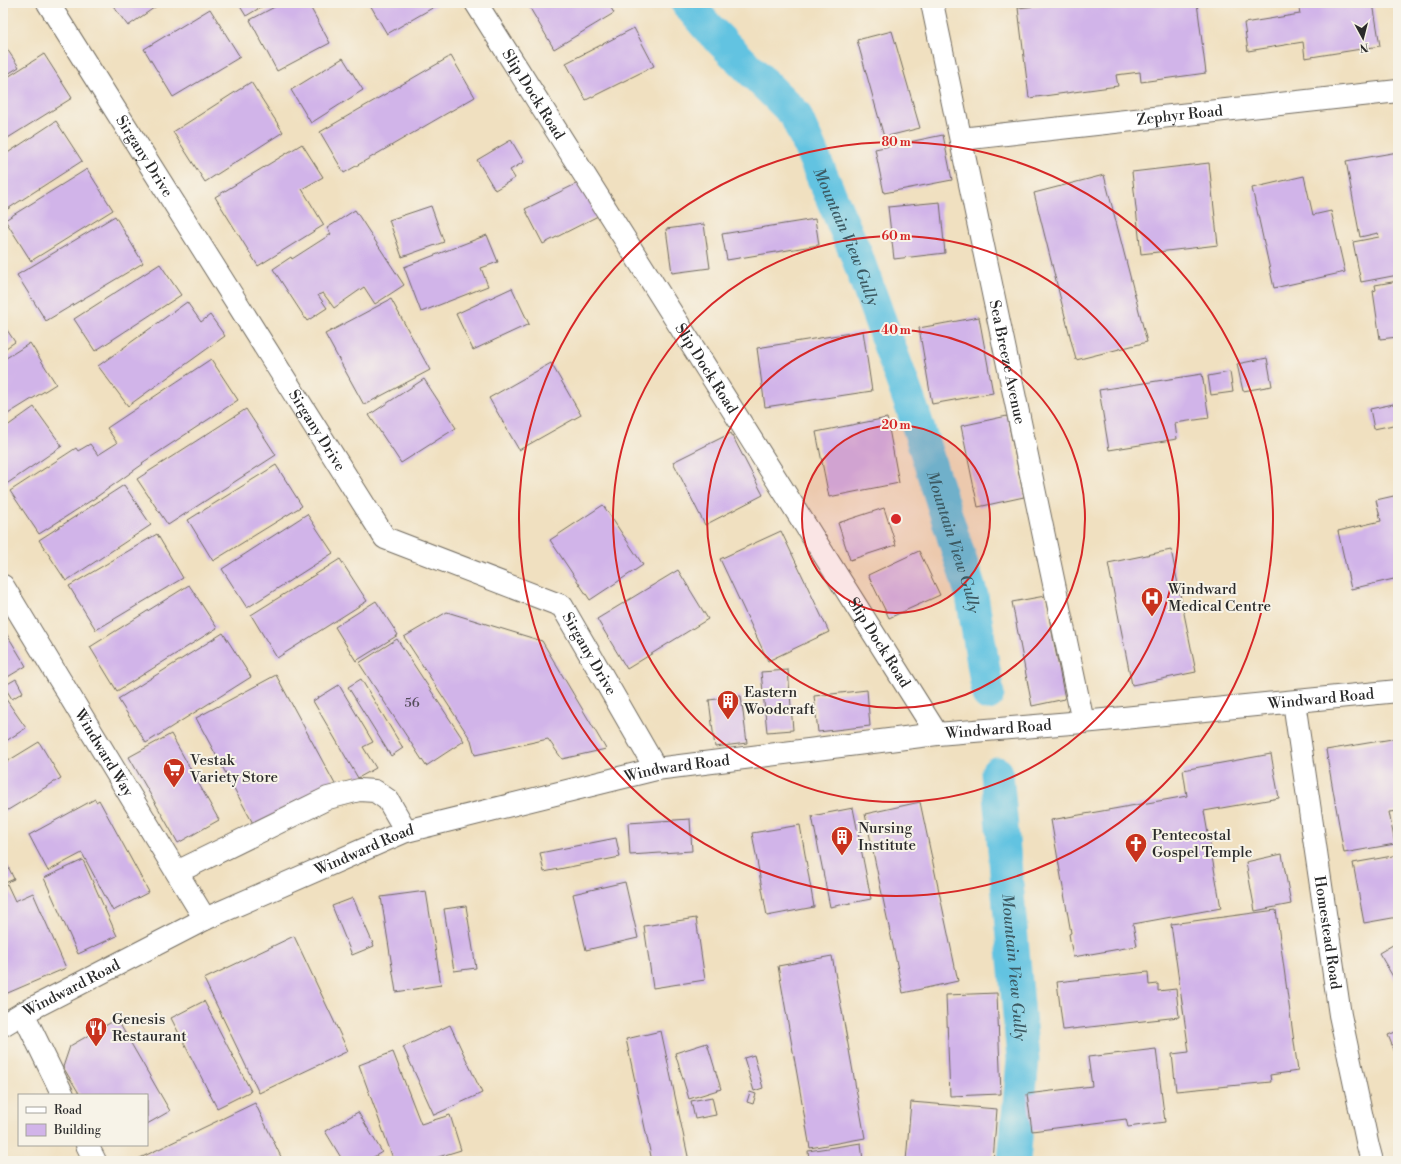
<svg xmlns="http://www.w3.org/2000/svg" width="1401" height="1164" font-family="'Libre Bodoni',serif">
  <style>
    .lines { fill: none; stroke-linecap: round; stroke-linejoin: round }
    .canal { stroke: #62c3e1; stroke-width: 33 }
    .building { fill: #d1b4e9 }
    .minor-casing { stroke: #706a5f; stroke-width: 24 }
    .major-casing { stroke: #706a5f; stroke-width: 24 }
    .minor { stroke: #fff; stroke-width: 22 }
    .major { stroke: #fff; stroke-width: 22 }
    .ring { fill: none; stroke: #d62828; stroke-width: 2 }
    .labels { text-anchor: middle; stroke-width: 4; stroke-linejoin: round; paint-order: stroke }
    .number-label { font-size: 13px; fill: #544d5a }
    .street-label { font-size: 15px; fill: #2b2b2b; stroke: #f7f3e8 }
    .poi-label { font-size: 15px; fill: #2b2b2b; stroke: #f7f3e8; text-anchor: start }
    .water-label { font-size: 16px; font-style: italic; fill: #3c5962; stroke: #f7f3e8 }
    .centre { fill: #d62828; stroke: #f7f3e8; stroke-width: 2 }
    .ring-label { font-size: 12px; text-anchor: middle; font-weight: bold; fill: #d62828; stroke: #f7f3e8; stroke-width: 4; stroke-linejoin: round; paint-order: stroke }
  </style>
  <rect width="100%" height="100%" fill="#f7f3e8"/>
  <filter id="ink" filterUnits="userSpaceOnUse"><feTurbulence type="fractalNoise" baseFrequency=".025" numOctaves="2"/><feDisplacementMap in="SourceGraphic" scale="8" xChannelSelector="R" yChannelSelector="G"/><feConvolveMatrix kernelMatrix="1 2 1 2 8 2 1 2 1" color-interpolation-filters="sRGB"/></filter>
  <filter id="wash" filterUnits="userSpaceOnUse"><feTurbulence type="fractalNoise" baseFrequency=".012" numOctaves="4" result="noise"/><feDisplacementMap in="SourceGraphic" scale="16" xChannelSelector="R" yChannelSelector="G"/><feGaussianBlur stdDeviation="0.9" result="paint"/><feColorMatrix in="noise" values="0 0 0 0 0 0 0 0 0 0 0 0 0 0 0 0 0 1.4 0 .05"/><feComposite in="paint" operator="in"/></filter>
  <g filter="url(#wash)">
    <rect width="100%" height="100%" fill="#f0e0c0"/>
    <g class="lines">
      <!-- canal -->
      <g class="canal">
        <path id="s1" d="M687,3L709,29L795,114L856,254L914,414L972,596L988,694"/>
        <path id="s2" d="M997,773L1023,1059L1014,1161"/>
      </g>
    </g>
    <g id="blocks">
      <!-- building -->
      <g class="building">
        <path d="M111,3H161L128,26Z"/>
        <path d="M238,3H268L246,16Z"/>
        <path d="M282,3H308L330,43L277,71L250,20Z"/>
        <path d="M369,3H441L387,34Z"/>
        <path d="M527,3H608L614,13L554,49Z"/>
        <path d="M1061,3H1197L1206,73L1141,82L1140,72L1116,75L1118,86L1029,98L1018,8Z"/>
        <path d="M1298,3H1373L1380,46L1305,58L1303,42L1248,51L1244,23L1300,14Z"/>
        <path d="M210,9L240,57L173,97L144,49Z"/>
        <path d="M634,28L654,66L586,100L566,63Z"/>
        <path d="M892,31L920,128L884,137L857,40Z"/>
        <path d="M3,43L19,67L3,77Z"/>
        <path d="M44,54L72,98L3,141V90L4,89L3,86V80Z"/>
        <path d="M451,56L475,97L344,173L320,132Z"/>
        <path d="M343,58L363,90L311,123L291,90Z"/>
        <path d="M251,82L283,132L205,182L173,132Z"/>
        <path d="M56,121L82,161L3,212V156Z"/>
        <path d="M943,135L952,180L884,193L875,149Z"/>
        <path d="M511,140L524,162L510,170L515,178L495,190L477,160Z"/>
        <path d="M302,144L323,177L302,189L324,225L258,266L215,197Z"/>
        <path d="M1398,152V275L1361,282L1353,242L1379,237L1378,233L1360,237L1346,161Z"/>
        <path d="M1209,163L1218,245L1141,254L1132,172Z"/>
        <path d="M87,169L113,210L31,261L5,220Z"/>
        <path d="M1104,175L1147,342L1076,360L1034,193Z"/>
        <path d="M1304,176L1313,215L1331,211L1345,272L1274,288L1252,188Z"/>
        <path d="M580,182L598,216L543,244L525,209Z"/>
        <path d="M940,202L945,253L894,259L888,207Z"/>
        <path d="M431,206L444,242L402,257L389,220Z"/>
        <path d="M355,210L404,285L375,304L364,287L334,308L323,293L318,295L327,308L307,321L273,269L291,257L292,259L331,234L327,228Z"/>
        <path d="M115,216L143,263L46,321L17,275Z"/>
        <path d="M815,219L819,245L727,260L722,234Z"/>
        <path d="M704,224L710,268L672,273L666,229Z"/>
        <path d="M487,235L498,262L481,268L488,286L421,312L404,267Z"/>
        <path d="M160,264L181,295L95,351L74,319Z"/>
        <path d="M1398,281V337L1380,339L1373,291L1376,290L1375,285Z"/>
        <path d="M512,288L529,324L473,350L456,314Z"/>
        <path d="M391,299L430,370L364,405L325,334Z"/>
        <path d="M187,302L201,322L210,315L225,336L128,406L98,366Z"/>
        <path d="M979,317L993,393L932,404L919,328Z"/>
        <path d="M3,324L15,342L3,350Z"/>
        <path d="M863,331L872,391L765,407L757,348Z"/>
        <path d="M30,343L56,384L3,417V360Z"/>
        <path d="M1267,358L1272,386L1243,391L1237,364Z"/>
        <path d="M211,359L238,400L142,463L143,464L95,498L39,534L10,491L76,448L78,451L90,444L98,455L117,443L107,428Z"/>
        <path d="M551,363L581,415L519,450L489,398Z"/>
        <path d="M1230,372L1233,392L1211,395L1208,376Z"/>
        <path d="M1202,374L1209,418L1175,423L1177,439L1109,450L1099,390Z"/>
        <path d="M424,379L456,428L401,463L369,415Z"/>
        <path d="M1398,403V424L1374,429L1370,409Z"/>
        <path d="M34,407L62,446L5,485L3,482V429Z"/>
        <path d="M246,409L276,455L168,525L137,479Z"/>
        <path d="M1007,416L1024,497L978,507L961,426Z"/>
        <path d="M887,418L899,483L829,497L816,432Z"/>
        <path d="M731,433L763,495L705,525L673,462Z"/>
        <path d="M276,465L302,506L213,561L188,520Z"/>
        <path d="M124,485L151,525L66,581L39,540Z"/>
        <path d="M1398,495V578L1351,589L1338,531L1381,521L1376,500Z"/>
        <path d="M603,505L643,565L590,600L550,540Z"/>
        <path d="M884,508L896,545L850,560L838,523Z"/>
        <path d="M307,514L333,553L247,608L222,569Z"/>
        <path d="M781,531L829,632L768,661L720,559Z"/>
        <path d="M157,534L183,578L96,630L69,586Z"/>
        <path d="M1171,550L1196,672L1132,685L1108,563Z"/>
        <path d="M919,551L940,595L889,618L868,575Z"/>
        <path d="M340,559L367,601L277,658L251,615Z"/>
        <path d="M678,570L708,619L627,669L597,619Z"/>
        <path d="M189,585L217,628L117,691L90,647Z"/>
        <path d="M1045,596L1065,699L1032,706L1012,602Z"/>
        <path d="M376,601L398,635L356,661L335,627Z"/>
        <path d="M447,612L542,641L606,749L562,759L548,739L475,755L471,740L404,637Z"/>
        <path d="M3,628L26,666L6,678L3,673Z"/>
        <path d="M223,633L251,677L146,743L118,699Z"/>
        <path d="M397,639L464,741L426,766L359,663Z"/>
        <path d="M788,670L793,730L767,732L761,672Z"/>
        <path d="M276,675L336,786L256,829L196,718Z"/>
        <path d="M16,679L23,692L12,699L4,686Z"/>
        <path d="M361,679L403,748L391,756L348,687Z"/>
        <path d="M339,685L373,742L363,747L376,768L358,778L313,701Z"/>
        <path d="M867,690L870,726L818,732L814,696Z"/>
        <path d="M3,695L26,728L3,743Z"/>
        <path d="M741,696L747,743L715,747L709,700Z"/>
        <path d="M171,734L219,820L178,843L129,757Z"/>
        <path d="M1398,738V811L1389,812L1395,844L1344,853L1326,750Z"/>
        <path d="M39,742L61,778L3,813V764Z"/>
        <path d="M1271,754L1279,798L1204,811L1221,908L1133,924L1137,946L1073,957L1069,934L1071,933L1051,820L1187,796L1183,770Z"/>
        <path d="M95,799L96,802L99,800L149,892L113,911L82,853L48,871L29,835Z"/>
        <path d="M920,802L958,981L903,993L865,814Z"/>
        <path d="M853,808L871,899L830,907L812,816Z"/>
        <path d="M690,819L692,851L630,855L628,823Z"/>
        <path d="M800,825L814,907L767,916L752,833Z"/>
        <path d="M616,838L620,857L544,872L540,853Z"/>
        <path d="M1282,854L1291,904L1255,911L1246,862Z"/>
        <path d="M1398,855V917L1364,923L1353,863Z"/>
        <path d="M3,856L14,879L3,884Z"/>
        <path d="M83,860L117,936L78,954L44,878Z"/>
        <path d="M625,882L638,938L586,950L573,894Z"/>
        <path d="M7,884L15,901L33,893L66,968L3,995V886Z"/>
        <path d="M426,891L441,985L396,992L381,897Z"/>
        <path d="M353,898L374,946L352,955L332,906Z"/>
        <path d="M466,906L476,968L454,971L444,909Z"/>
        <path d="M1276,910L1298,1071L1270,1075L1271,1082L1176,1091L1172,1054L1189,1052L1171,924Z"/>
        <path d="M696,918L705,980L653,988L644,926Z"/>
        <path d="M294,936L348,1051L259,1093L204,979Z"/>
        <path d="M1398,942V985L1379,953Z"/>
        <path d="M832,956L865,1138L810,1148L778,966Z"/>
        <path d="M1148,972L1149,985L1158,984V991L1176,989L1179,1017L1063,1030L1057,982Z"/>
        <path d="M997,993L1001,1094L950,1096L946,995Z"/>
        <path d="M204,1001L251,1091L217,1108L171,1018Z"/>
        <path d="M117,1019L170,1111L147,1124V1095H80L63,1067L70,1046Z"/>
        <path d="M450,1025L482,1093L434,1115L403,1047Z"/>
        <path d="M661,1031L689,1161H652L626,1039Z"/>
        <path d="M1398,1031V1060L1388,1035Z"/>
        <path d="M707,1043L721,1089L689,1099L675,1053Z"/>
        <path d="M1156,1049L1165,1122L1128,1127L1126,1119L1032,1131L1027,1094L1092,1086L1088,1057Z"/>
        <path d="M393,1052L421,1124L450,1115L461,1150L432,1159L433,1161H394L359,1065Z"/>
        <path d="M754,1055L763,1088L754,1091L744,1058Z"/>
        <path d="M750,1092L756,1094L753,1104L747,1102Z"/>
        <path d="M712,1097L716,1115L695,1119L691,1101Z"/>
        <path d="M911,1102L997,1109L993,1161H906Z"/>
        <path d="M255,1103L283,1161H139L138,1159Z"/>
        <path d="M358,1112L382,1152L367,1161H343L325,1131Z"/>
        <path d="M861,1143L863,1161H809L808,1151Z"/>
      </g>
    </g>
  </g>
  <g filter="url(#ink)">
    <use href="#blocks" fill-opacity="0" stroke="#706a5f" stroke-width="1"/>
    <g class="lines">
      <!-- minor casing -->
      <g class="minor-casing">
        <g id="minor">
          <path id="s3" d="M48,3L385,538L562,606L656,769"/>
          <path id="s4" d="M476,3L937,734"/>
          <path id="s5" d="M932,3L1083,722"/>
          <path id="s6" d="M961,139L1398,91"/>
          <path id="s7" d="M3,586L205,919"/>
          <path id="s8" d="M1294,702L1340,1015L1368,1146L1372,1161"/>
          <path d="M177,872L328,798L359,790L375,791L388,800L406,831"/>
        </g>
      </g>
      <!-- major casing -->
      <g class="major-casing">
        <g id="major">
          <path d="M23,1013L63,1095"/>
          <path id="s9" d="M3,1025L23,1013L205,919L406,831L656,769L937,734L1083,722L1398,691"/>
          <path d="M87,1145L95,1161"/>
        </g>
      </g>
      <!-- minor -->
      <use href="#minor" class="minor"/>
      <!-- major -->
      <use href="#major" class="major"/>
    </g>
  </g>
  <!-- distance rings -->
  <circle cx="896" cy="519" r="94" fill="#d62828" fill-opacity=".12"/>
  <g class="ring">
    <circle cx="896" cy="519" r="94"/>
    <circle cx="896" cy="519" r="189"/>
    <circle cx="896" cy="519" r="283"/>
    <circle cx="896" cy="519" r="377"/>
  </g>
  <!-- icons -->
  <defs>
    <g id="hospital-pin" transform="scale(1.15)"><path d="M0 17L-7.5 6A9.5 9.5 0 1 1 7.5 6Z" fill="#c8321e" stroke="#f7f3e8"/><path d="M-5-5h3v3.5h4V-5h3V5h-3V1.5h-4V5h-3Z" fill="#fff"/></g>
    <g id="building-pin" transform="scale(1.15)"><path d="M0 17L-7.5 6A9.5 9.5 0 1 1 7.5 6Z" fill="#c8321e" stroke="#f7f3e8"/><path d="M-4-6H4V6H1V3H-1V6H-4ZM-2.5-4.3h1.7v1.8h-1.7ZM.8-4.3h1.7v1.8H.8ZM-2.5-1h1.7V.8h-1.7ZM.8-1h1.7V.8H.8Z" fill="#fff"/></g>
    <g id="supermarket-pin" transform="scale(1.15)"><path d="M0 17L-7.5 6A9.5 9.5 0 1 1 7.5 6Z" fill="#c8321e" stroke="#f7f3e8"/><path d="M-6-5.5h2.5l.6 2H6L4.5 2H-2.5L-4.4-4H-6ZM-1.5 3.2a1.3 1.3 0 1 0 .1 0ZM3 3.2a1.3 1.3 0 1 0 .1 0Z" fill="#fff"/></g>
    <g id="church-pin" transform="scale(1.15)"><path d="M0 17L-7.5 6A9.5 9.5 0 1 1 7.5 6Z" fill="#c8321e" stroke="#f7f3e8"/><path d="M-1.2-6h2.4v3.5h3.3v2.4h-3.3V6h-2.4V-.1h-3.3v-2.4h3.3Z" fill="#fff"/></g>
    <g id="restaurant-pin" transform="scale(1.15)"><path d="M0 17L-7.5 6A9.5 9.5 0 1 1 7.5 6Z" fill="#c8321e" stroke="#f7f3e8"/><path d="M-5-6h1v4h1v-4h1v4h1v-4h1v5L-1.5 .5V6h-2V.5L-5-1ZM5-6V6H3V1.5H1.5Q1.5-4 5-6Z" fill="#fff"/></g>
  </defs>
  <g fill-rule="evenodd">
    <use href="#hospital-pin" x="1152" y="598"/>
    <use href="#building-pin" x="728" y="701"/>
    <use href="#supermarket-pin" x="174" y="769"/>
    <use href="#building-pin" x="842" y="837"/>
    <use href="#church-pin" x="1136" y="844"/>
    <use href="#restaurant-pin" x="96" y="1028"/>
  </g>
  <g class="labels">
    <!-- number labels -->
    <g class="number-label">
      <text x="412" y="707">56</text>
    </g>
    <!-- street labels -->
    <g class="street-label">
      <text dy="5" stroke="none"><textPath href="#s4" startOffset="108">Slip Dock Road</textPath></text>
      <text dy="5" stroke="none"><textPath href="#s6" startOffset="220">Zephyr Road</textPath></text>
      <text dy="5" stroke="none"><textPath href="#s3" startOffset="181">Sirgany Drive</textPath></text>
      <text dy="5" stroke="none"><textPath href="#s5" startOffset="367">Sea Breeze Avenue</textPath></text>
      <text dy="5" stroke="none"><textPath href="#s4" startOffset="432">Slip Dock Road</textPath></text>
      <text dy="5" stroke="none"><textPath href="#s3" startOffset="505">Sirgany Drive</textPath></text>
      <text dy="5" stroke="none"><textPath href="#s4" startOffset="756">Slip Dock Road</textPath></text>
      <text dy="5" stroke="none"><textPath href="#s3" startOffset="877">Sirgany Drive</textPath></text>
      <text dy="5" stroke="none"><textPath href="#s9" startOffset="1374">Windward Road</textPath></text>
      <text dy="5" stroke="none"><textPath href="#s9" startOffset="1050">Windward Road</textPath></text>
      <text dy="5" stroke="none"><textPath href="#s7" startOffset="195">Windward Way</textPath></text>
      <text dy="5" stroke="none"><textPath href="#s9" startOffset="726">Windward Road</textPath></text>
      <text dy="5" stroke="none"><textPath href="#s9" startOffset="402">Windward Road</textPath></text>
      <text dy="5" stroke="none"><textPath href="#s8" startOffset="233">Homestead Road</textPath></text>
      <text dy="5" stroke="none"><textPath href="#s9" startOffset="78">Windward Road</textPath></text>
    </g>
    <!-- poi labels -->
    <g class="poi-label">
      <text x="1168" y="594">Windward<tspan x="1168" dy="17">Medical Centre</tspan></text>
      <text x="744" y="697">Eastern<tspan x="744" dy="17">Woodcraft</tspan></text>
      <text x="190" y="765">Vestak<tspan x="190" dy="17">Variety Store</tspan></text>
      <text x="858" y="833">Nursing<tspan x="858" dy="17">Institute</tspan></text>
      <text x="1152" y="840">Pentecostal<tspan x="1152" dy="17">Gospel Temple</tspan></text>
      <text x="112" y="1024">Genesis<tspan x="112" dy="17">Restaurant</tspan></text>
    </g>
    <!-- water labels -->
    <g class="water-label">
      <text dy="6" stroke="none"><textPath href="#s1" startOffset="288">Mountain View Gully</textPath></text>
      <text dy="6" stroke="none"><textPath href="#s1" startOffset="612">Mountain View Gully</textPath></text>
      <text dy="6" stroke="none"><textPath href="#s2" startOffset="195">Mountain View Gully</textPath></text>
    </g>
  </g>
  <circle cx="896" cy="519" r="6" class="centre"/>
  <g class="ring-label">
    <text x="896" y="146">80 m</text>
    <text x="896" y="240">60 m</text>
    <text x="896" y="334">40 m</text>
    <text x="896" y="429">20 m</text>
  </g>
  <!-- margin -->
  <rect width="1401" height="1164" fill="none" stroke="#f7f3e8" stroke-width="16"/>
  <!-- legend -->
  <rect x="18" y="1094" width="130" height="52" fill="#f7f3e8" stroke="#a5a39c"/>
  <rect x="26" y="1107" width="20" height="6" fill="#ffffff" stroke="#a5a39c"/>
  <text x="54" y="1114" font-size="12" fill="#2b2b2b">Road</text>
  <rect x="26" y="1124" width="20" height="12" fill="#d1b4e9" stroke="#a5a39c"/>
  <text x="54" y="1134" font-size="12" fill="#2b2b2b">Building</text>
  <!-- north arrow -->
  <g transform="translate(1363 38) rotate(173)" stroke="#f7f3e8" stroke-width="3" paint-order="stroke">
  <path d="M0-3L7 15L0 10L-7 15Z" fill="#2b2b2b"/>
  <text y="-6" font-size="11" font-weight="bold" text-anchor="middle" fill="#2b2b2b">N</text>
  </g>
</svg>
